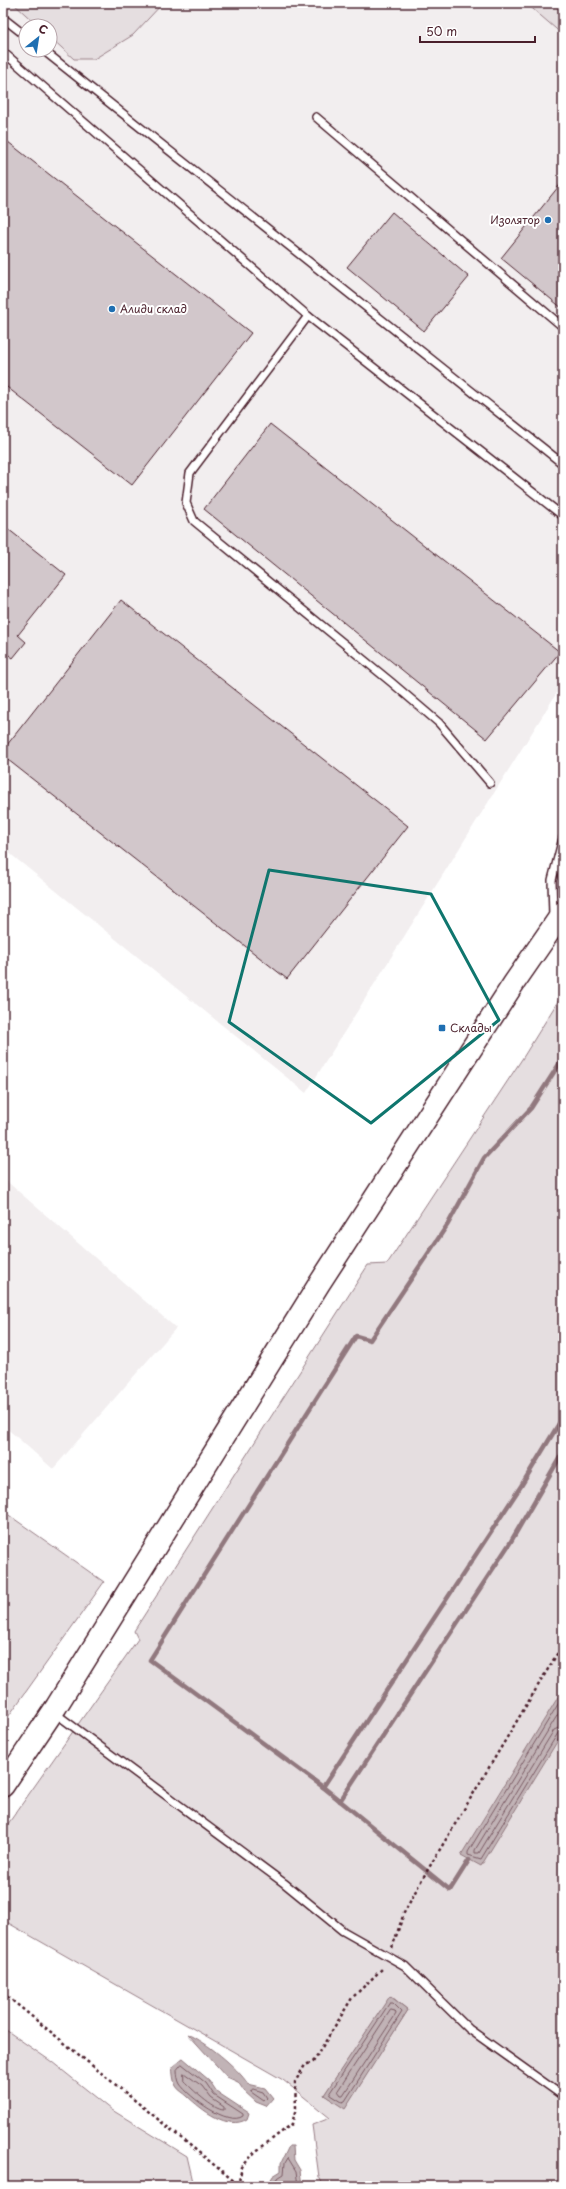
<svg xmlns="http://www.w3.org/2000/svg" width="566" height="2189" font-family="'Playpen Sans',sans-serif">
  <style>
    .built { fill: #f2eeef; fill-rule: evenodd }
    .green { fill: #e5dee0; stroke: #987e86; fill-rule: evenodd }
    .water { fill: #c1b3b6; stroke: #91787e }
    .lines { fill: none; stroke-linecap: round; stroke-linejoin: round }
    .shore { stroke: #7a5a63; stroke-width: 1 }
    .stream { stroke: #91787e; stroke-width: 4.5 }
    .building { fill: #d2c7cb; stroke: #4a1f2b }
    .service-casing { stroke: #4a1f2b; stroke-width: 10 }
    .secondary-casing { stroke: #4a1f2b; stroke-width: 24 }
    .path { stroke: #4a1f2b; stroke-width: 2.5; stroke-dasharray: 3 3; stroke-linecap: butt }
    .service { stroke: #fff; stroke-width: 7 }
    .secondary { stroke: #fff; stroke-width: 21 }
    .marked { fill: none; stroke: #0f766e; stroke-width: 3; stroke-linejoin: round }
    .poi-dot { fill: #1f6fb2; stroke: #fff; stroke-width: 1.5 }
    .labels { text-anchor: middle; stroke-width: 4; stroke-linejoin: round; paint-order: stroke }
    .poi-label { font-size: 11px; fill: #4a1f2b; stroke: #fff; text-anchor: start }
  </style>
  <rect width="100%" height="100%" fill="#fff"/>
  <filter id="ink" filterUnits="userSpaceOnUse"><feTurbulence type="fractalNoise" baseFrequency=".025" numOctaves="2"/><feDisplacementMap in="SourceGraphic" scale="8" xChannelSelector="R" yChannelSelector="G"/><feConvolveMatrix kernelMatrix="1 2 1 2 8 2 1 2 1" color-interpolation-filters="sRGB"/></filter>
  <g filter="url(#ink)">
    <!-- built -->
    <g class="built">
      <path d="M3,3H563V683L306,1093L3,848ZM26,26H50V50H26Z"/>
      <path d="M3,1178L176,1328L53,1469L3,1425Z"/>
    </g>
    <!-- green -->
    <g class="green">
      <path d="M13,3H163L133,35L94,59H74L50,37V26H38Z"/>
      <path d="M526,3H563V35Z"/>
      <path d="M563,993V2186H324L319,2177L312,2125L330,2118L283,2080L3,1920V1831L138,1639L134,1631L368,1265L387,1264L524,1056ZM391,1996L408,2010L345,2108L324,2095Z"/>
      <path d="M3,1511L104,1582L3,1724Z"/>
      <path d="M3,2028L52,2062L112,2110L187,2156L194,2186H3Z"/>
    </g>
    <!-- water -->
    <g class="water">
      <path d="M563,1689V1732L481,1866L461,1855Z"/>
      <path d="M390,1996L408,2010L345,2109L324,2095Z"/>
      <path d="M188,2034C206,2042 237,2067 248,2084L265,2088L273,2098L266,2106L256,2102L244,2091L238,2082L227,2077Z"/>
      <path d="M183,2058L209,2080L217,2092L249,2113L247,2119C228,2131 202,2110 187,2096C184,2093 178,2090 176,2086C173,2081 173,2073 172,2067Z"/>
      <path d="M289,2146H293L294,2160L300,2170L302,2186H267L273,2176L281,2171V2163Z"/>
    </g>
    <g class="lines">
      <!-- shore -->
      <g class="shore">
        <path d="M563,1696L468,1852V1855L481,1859L558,1733L563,1731"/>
        <path d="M563,1706L475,1850V1853H479L554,1730L563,1726"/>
        <path d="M390,2003H393L402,2012L345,2101L342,2102L331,2095L330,2093Z"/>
        <path d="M391,2010L395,2011L396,2014L343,2095H341L338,2091Z"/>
        <path d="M182,2064L206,2083L214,2095L243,2114V2116C228,2127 189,2097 180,2084C178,2081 177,2074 177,2070Z"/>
        <path d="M184,2073L202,2086L211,2098L224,2107V2110C213,2110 192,2089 184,2081Z"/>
        <path d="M253,2089L263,2092L267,2098L264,2101L251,2092Z"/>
        <path d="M271,2186L276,2179L284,2174L285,2163L288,2158L296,2171L298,2186"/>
      </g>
      <!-- stream -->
      <g class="stream">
        <path d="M323,1787L521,1486L563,1417"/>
        <path d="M340,1801L510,1543L563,1452"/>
        <path d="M469,1860L450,1890L323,1787L150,1660L356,1336L370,1340L448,1224L484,1158L531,1108L563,1058"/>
      </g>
    </g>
    <!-- building -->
    <g class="building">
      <path d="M3,138L251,333L132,485L3,384Z"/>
      <path d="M563,181V309L501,258Z"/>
      <path d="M392,212L469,277L424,331L347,267Z"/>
      <path d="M270,424L560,652L487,739L204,509Z"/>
      <path d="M3,525L66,575L18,635L26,642L13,658L3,651Z"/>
      <path d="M121,600L408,826L287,979L3,756V750Z"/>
    </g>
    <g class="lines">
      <!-- service casing -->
      <g class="service-casing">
        <g id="service">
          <path d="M3,18L26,36"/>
          <path d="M43,50L563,464"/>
          <path d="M3,52L308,316L563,516"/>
          <path d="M316,117L563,327"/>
          <path d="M308,316L190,473L186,503L194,521L391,682L439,723L490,783"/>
          <path d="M553,916L552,880L563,838"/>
          <path d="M55,1713L284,1883L343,1931L405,1966L469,2029L563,2096"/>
        </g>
      </g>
      <!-- secondary casing -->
      <g class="secondary-casing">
        <path id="secondary" d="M3,1786L56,1707L319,1284L514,983L563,912"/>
      </g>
      <!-- path -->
      <g class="path">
        <path d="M392,1948L404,1913L421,1881L563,1644"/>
        <path d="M3,1993L240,2186"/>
        <path d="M238,2186L242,2167L255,2152L292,2124L296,2108L295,2082L305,2065L313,2062L352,1998L384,1967"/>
      </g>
      <!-- service -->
      <use href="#service" class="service"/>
      <!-- secondary -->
      <use href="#secondary" class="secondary"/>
    </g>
  </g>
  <!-- marked area -->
  <path class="marked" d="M269,870L431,894L499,1020L371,1123L229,1022Z"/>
  <!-- markers -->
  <g class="poi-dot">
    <circle cx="548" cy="220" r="4"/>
    <circle cx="112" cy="309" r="4"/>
    <rect x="438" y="1024" width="8" height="8" rx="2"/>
  </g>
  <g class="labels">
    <!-- poi labels -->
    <g class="poi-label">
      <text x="540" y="224" text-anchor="end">Изолятор</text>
      <text x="120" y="313">Алиди склад</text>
      <text x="450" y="1032">Склады</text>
    </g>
  </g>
  <!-- margin -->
  <rect width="566" height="2189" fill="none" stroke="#fff" stroke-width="16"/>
  <rect x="8" y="8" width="550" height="2173" fill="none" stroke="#4a1f2b" stroke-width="1.5" filter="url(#ink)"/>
  <!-- north arrow -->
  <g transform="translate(38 38) rotate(30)"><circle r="19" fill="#ffffff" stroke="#b7a5aa"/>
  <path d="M0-3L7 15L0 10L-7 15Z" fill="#1f6fb2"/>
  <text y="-6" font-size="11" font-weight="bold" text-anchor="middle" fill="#4a1f2b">С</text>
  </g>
  <!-- scale -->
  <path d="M420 36v6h115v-6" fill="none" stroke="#4a1f2b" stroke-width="2"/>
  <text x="426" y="36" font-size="12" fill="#4a1f2b" stroke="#ffffff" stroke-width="3" paint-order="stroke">50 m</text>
</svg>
